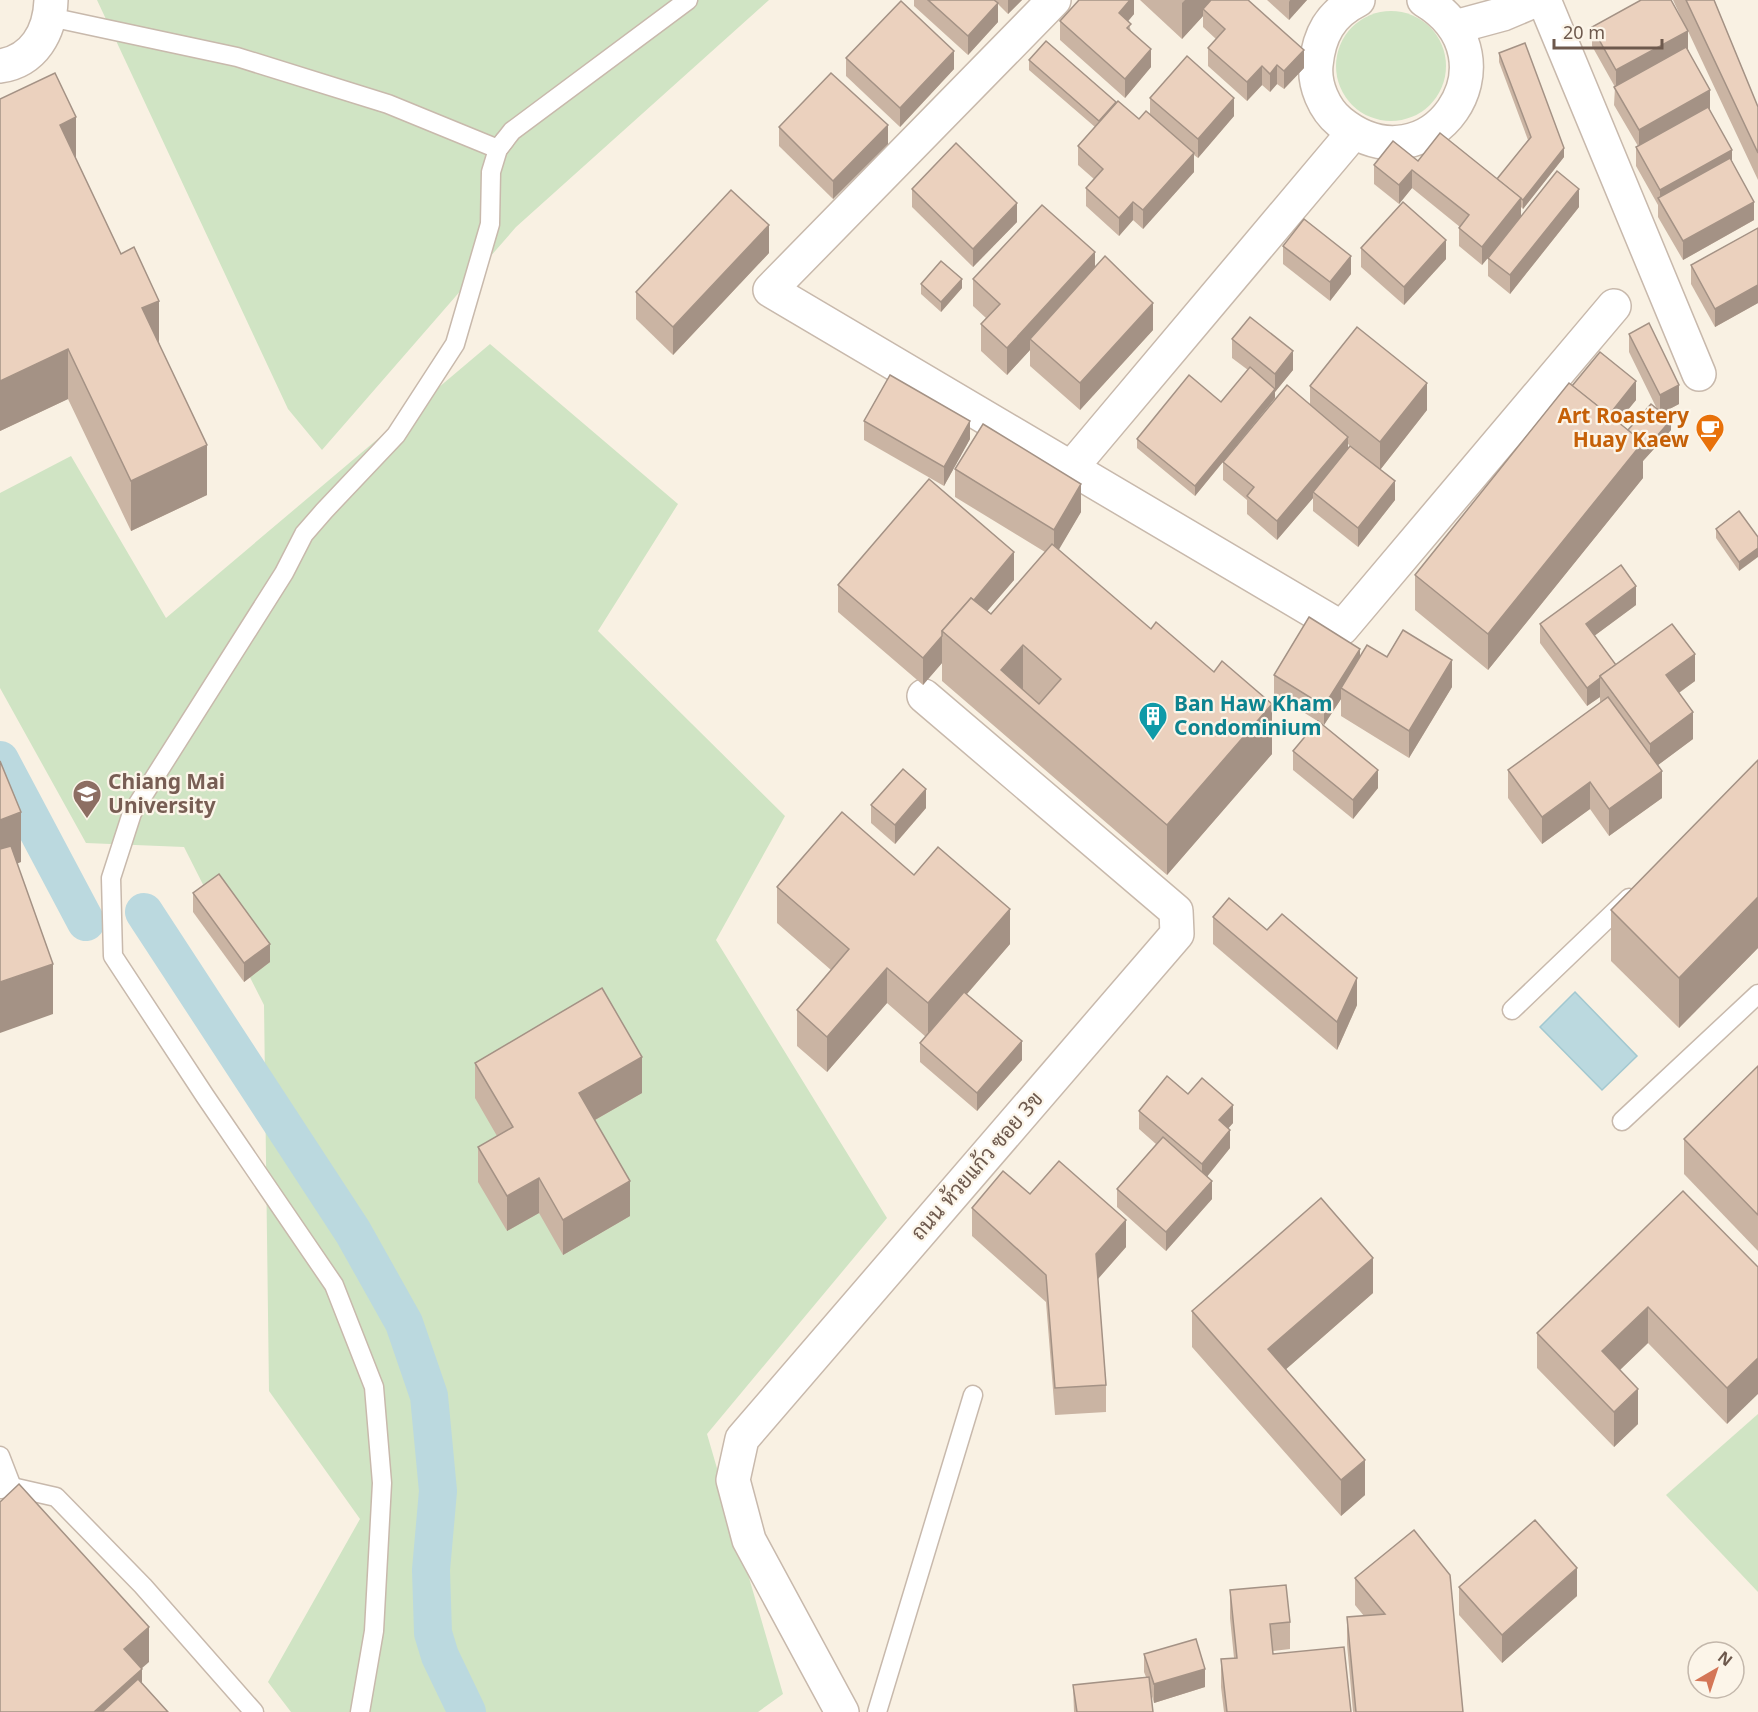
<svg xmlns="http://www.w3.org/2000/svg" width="1758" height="1712" font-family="'Noto Sans',Sarabun,sans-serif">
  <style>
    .green { fill: #d0e4c4 }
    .water { fill: #bbd9df; stroke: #a2c8d0; stroke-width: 1.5 }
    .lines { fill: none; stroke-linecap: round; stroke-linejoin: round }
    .canal { stroke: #bbd9df; stroke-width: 38 }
    .service-casing { stroke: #c8b9ac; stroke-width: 21 }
    .minor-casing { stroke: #c8b9ac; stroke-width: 36 }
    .service { stroke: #fff; stroke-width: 18 }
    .minor { stroke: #fff; stroke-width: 33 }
    .wall { fill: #cab4a3 }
    .shaded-wall { fill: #a49285 }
    .building { fill: #ebd1be; stroke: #a49285; stroke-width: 1.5; fill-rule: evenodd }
    .labels { text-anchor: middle; stroke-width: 4.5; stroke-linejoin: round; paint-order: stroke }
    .food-label { font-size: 21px; font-weight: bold; fill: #c56008; stroke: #fcf5e9; text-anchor: end }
    .culture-label { font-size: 21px; font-weight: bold; fill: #0d838f; stroke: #fcf5e9; text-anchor: start }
    .education-label { font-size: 21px; font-weight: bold; fill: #785e54; stroke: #fcf5e9; text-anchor: start }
    .street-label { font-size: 21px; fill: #6d594d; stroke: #fcf5e9 }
  </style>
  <rect width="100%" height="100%" fill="#f9f1e3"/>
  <!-- green -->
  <g class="green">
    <path d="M97,0H769L516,227L322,450L288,409Z"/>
    <circle cx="1391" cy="66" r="55"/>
    <path d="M490,344L678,504L598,631L785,816L716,940L887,1218L707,1434L783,1694L758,1712H291L268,1682L360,1519L269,1391L264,1005L184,847L86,843L0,688V493L71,456L166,618Z"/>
    <path d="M1758,1414V1592L1666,1495Z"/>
  </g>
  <!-- water -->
  <path class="water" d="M1575,992L1637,1056L1602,1090L1540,1027Z"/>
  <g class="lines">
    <!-- canal -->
    <g class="canal">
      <path d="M0,760L86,922"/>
      <path d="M144,912L353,1232L404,1323L429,1396L438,1491L431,1570L433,1633L440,1656L467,1712"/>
    </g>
    <!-- service casing -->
    <g class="service-casing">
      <g id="service">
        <path d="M51,8L50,17L237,57L388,104L498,149L505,140"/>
        <path d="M1512,1010L1629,898"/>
        <path d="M1622,1121L1758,994"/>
        <path d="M0,1456L12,1487"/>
        <path d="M0,1489L12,1487L56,1497L143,1586L254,1712"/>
        <path d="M360,1712L374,1631L382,1483L374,1387L334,1285L205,1096L113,956L111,878L132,813L284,573L304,534L324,511L396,435L455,344L490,224L491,172L498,149L512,131L688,0"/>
        <path d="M877,1712L973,1395"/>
      </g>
    </g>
    <!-- minor casing -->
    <g class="minor-casing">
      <g id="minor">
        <path d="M1054,0L770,290L1342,628L1614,306"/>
        <path d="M1358,0C1330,14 1319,35 1316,65C1314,85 1324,109 1340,122C1429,194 1523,59 1424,0"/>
        <path d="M1544,0L1699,374"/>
        <path d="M1455,27L1503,14L1536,0"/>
        <path d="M0,66C34,61 50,32 51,0"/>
        <path d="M1071,468L1353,133"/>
        <path d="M842,1712L749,1540L733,1480L742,1439L1177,934L1176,911L924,696"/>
      </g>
    </g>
    <!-- service -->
    <use href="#service" class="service"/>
    <!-- minor -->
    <use href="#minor" class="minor"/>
  </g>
  <!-- wall -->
  <g class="wall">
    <path d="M914,0H1022L1008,14L998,4V22L968,55L914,6Z"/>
    <path d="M1134,0V14L1128,21L1131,31L1151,67L1125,98L1060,40V21Z"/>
    <path d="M1140,0H1248L1304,68L1284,89L1277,84L1270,92L1262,85L1247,101L1208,66V48L1216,39L1203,27V16L1182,39Z"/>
    <path d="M1267,0H1307L1289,20Z"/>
    <path d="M1673,0H1714L1758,107V180L1688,31V49L1710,109L1709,110L1732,161L1754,220L1683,260L1658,217V205L1636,166V147L1638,146L1614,105L1615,87L1592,46V27L1685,26Z"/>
    <path d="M1499,53L1564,157L1523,209L1521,207V216L1579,207L1510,294L1488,276V258L1482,265L1459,246V228L1460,227L1412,188L1399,204L1374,184V165L1418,161L1497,179L1528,140L1499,62Z"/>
    <path d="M846,58L954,69L900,127L846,76Z"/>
    <path d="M1029,60L1116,104L1139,119L1150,114V98L1234,116L1198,158L1194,155V172L1143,229L1133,220L1119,236L1086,206V188L1094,179L1078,165V146L1095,127L1029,70Z"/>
    <path d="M0,99L76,159L159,342L207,495L131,531L68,399L0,431Z"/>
    <path d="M779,127L888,144L833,199L779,146Z"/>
    <path d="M912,189L1017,222L973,267L912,207Z"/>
    <path d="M1758,228V303L1715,327L1691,284V265Z"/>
    <path d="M1283,246L1351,274L1330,301L1283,264Z"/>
    <path d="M1361,248L1446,259L1404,305L1361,267Z"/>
    <path d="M769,253L673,355L636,319V292Z"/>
    <path d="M1095,268L1153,330L1080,410L1030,366V350L1007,375L981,351V324L986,318L973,306V279Z"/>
    <path d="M921,284L962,288L941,312L921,294Z"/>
    <path d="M1629,334L1679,404L1662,413L1671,430L1643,461V478L1488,670L1415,610V575L1572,386L1636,400L1618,422L1628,430L1657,409L1629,352Z"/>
    <path d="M1232,339L1293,370L1275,392V398L1232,450L1310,405V386L1427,410L1380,470L1348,444V447L1395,500L1358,547L1313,511V498L1277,540L1247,514V500L1223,480V462L1195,496L1137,448V439L1221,402L1248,370L1232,358Z"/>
    <path d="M864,421L970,439L944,486L864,440Z"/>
    <path d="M955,469L1081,512L1058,550L1272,754L1167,875L942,681V663L923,685L838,612V585L1014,580L987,611L991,614L1045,552L955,497Z"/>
    <path d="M1739,511V571L1716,538V529Z"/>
    <path d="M1636,605L1594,636L1616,665L1695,681L1679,693L1693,739L1658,765L1662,798L1609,836L1590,809L1542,844L1508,798V770L1600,703V697L1587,706L1540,643V624Z"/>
    <path d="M1360,656L1387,657L1452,687L1409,758L1341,716V699L1324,725L1274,694V675Z"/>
    <path d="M1293,751L1378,788L1353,819L1293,770Z"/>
    <path d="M1758,760V948L1679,1028L1611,961V910Z"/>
    <path d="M871,805L926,808L895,844L871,823Z"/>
    <path d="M914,875L1010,944L967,994L1022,1060L977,1111L920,1062V1043L926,1037L887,1003L827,1072L797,1046V1010L831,970L777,923V887Z"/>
    <path d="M193,893L270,962L244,982L193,912Z"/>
    <path d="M1213,917L1267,930L1357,1005L1337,1050L1213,944Z"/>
    <path d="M475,1063L642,1093L595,1120L630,1216L563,1255L539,1213L507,1231L478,1182V1147L497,1136L475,1098Z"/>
    <path d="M1758,1066V1251L1684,1174V1139Z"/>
    <path d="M1188,1094L1233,1123L1228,1128L1230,1148L1207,1176L1212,1199L1166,1251L1117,1207V1189L1156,1144L1139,1129V1111Z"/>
    <path d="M1030,1194L1126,1247L1098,1279L1106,1385V1412L1055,1415L1046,1302L972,1236V1208Z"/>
    <path d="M1758,1267L1727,1424L1648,1343L1620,1370L1638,1424L1614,1447L1537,1368V1333Z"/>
    <path d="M1373,1293L1286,1369L1365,1495L1341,1516L1192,1347V1311Z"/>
    <path d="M1414,1530L1463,1712H1353L1347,1644V1617L1364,1616L1355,1605V1578Z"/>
    <path d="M1459,1587L1577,1596L1502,1663L1459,1615Z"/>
    <path d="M1230,1590L1290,1622V1649L1273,1651V1654L1351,1712H1224L1221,1687V1659L1234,1658L1230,1618Z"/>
    <path d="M1144,1654L1205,1687L1154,1703L1151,1693L1153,1712H1074L1073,1685L1146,1677L1144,1672Z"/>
  </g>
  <!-- shaded-wall -->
  <g class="shaded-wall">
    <path d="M1008,0H1022L1008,14Z"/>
    <path d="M1130,0H1134V14L1119,32V13Z"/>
    <path d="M1185,0H1217L1203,9V16L1182,39V3Z"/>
    <path d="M1290,0H1307L1289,20V2Z"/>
    <path d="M998,3V22L968,55V36Z"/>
    <path d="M1688,31V49L1616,89V70Z"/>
    <path d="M1151,49V67L1125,98V79Z"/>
    <path d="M1304,50V68L1284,89V71Z"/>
    <path d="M954,51V69L900,127V108Z"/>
    <path d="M1277,65V84L1270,92V74Z"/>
    <path d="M1262,66V85L1247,101V82Z"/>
    <path d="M1710,90V109L1639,148V130Z"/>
    <path d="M1234,98V116L1198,158V139Z"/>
    <path d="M1116,102V111L1099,131V121Z"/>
    <path d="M76,117V167L60,125Z"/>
    <path d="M888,125V144L833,199V181Z"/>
    <path d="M1564,148V157L1523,209V200Z"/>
    <path d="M1732,150V169L1660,202V190Z"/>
    <path d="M1194,153V172L1143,229V210Z"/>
    <path d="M1412,170V188L1399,204V185Z"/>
    <path d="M1579,189V207L1510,294V275Z"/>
    <path d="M1521,198V217L1482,265V247Z"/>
    <path d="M1133,202V220L1119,236V218Z"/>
    <path d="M1754,202V220L1683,260V241Z"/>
    <path d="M1017,203V222L973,267V249Z"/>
    <path d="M769,225V253L673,355V327Z"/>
    <path d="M1446,240V259L1404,305V287Z"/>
    <path d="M1095,252V280L1030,339V350L1007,375V348Z"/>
    <path d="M1351,256V274L1330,301V282Z"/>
    <path d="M962,279V288L941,312V302Z"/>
    <path d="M1758,285V303L1715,327V309Z"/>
    <path d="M159,301V351L142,308Z"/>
    <path d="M1153,303V330L1080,410V383Z"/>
    <path d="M68,349V399L0,431V381Z"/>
    <path d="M1293,351V370L1275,392V398L1195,496V486L1275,389V374Z"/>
    <path d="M1636,381V400L1608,434V416Z"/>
    <path d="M1427,383V410L1380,470V442Z"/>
    <path d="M1679,385V404L1660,414V395Z"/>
    <path d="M1671,420V430L1643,461V478L1488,670V634L1643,442Z"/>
    <path d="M970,421V439L944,486V467Z"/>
    <path d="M1348,437V455L1313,492V498L1277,540V521Z"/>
    <path d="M207,445V495L131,531V481Z"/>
    <path d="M1395,481V500L1358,547V528Z"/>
    <path d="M1081,484V512L1054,558V530Z"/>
    <path d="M1758,548V557L1739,571V562Z"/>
    <path d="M1014,552V580L958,645L945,633Z"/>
    <path d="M1636,586V605L1586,642V624Z"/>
    <path d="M942,636V663L923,685V658Z"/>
    <path d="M1023,645V696L1001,670Z"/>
    <path d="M1360,649V667L1341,688V699L1324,725V706Z"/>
    <path d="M1695,654V681L1666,702V675Z"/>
    <path d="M1452,660V687L1409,758V731Z"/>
    <path d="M1600,678V697L1587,706V688Z"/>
    <path d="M1272,704V754L1167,875V825Z"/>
    <path d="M1693,712V739L1650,771V744Z"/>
    <path d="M1378,770V788L1353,819V800Z"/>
    <path d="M1662,771V798L1609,836V809Z"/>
    <path d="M1590,782V809L1542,844V817Z"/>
    <path d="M926,789V808L895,844V825Z"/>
    <path d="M21,812V862L0,871V820Z"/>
    <path d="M1758,897V948L1679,1028V978Z"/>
    <path d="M1010,909V944L928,1039V1003Z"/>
    <path d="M270,944V962L244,982V963Z"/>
    <path d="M53,964V1014L0,1033V982Z"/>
    <path d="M887,968V1003L827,1072V1037Z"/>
    <path d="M1357,978V1005L1337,1050V1022Z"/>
    <path d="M1022,1041V1060L977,1111V1093Z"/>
    <path d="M642,1057V1093L579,1129V1093Z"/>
    <path d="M1233,1105V1123L1219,1139V1120Z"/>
    <path d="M1230,1130V1148L1202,1183V1164Z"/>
    <path d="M539,1178V1213L507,1231V1196Z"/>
    <path d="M630,1181V1216L563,1255V1220Z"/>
    <path d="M1212,1181V1199L1166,1251V1232Z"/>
    <path d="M1126,1220V1247L1096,1281V1254Z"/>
    <path d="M1373,1258V1293L1268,1385V1349Z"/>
    <path d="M1648,1307V1343L1602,1387V1351Z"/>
    <path d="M1758,1358V1394L1727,1424V1388Z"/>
    <path d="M1638,1389V1424L1614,1447V1412Z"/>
    <path d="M1365,1460V1495L1341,1516V1480Z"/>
    <path d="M1577,1568V1596L1502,1663V1635Z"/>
    <path d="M149,1627V1662L124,1684V1649Z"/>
    <path d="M142,1669V1704L134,1712H94Z"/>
    <path d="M1205,1669V1687L1154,1703V1684Z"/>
  </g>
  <!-- building -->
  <g class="building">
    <path d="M928,0H994L998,3L968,36Z"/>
    <path d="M1079,0H1130L1119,13L1131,24L1127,28L1151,49L1125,79L1060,21Z"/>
    <path d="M1211,0H1248L1304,50L1284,71L1277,65L1270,74L1262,66L1247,82L1208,48L1225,29L1203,9Z"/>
    <path d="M1641,0H1671L1688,31L1616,70L1592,27Z"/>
    <path d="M1686,0H1714L1758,107V153Z"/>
    <path d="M901,1L954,51L900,108L846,58Z"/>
    <path d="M1046,41L1116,102L1099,121L1029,60Z"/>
    <path d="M1525,43L1564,148L1523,200L1497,179L1531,137L1499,53Z"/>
    <path d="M1686,47L1710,90L1639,130L1614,87Z"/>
    <path d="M1187,56L1234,98L1198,139L1150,98Z"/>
    <path d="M55,73L76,117L60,125L121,254L134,247L159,301L142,308L207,445L131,481L68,349L0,381V99Z"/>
    <path d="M831,73L888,125L833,181L779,127Z"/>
    <path d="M1118,101L1139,119L1146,111L1194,153L1143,210L1133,202L1119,218L1086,188L1103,169L1078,146Z"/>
    <path d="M1708,107L1732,150L1660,190L1636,147Z"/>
    <path d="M1440,133L1521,198L1482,247L1459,228L1469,215L1412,170L1399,185L1374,165L1393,141L1418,161Z"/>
    <path d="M956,143L1017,203L973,249L912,189Z"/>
    <path d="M1730,158L1754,202L1683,241L1658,198Z"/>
    <path d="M1557,171L1579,189L1510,275L1488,258Z"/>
    <path d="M731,190L769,225L673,327L636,292Z"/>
    <path d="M1403,202L1446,240L1404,287L1361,248Z"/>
    <path d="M1042,205L1095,252L1007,348L981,324L1000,304L973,279Z"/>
    <path d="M1304,219L1351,256L1330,282L1283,246Z"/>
    <path d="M1758,228V285L1715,309L1691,265Z"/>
    <path d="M1105,256L1153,303L1080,383L1030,339Z"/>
    <path d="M941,261L962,279L941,302L921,284Z"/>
    <path d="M1250,317L1293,351L1275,374L1232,339Z"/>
    <path d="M1649,323L1679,385L1660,395L1629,334Z"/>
    <path d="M1357,327L1427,383L1380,442L1310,386Z"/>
    <path d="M1600,352L1636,381L1609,415L1572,386Z"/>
    <path d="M1250,367L1275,389L1195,486L1137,439L1189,375L1221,402Z"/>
    <path d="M890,375L970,421L944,467L864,421Z"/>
    <path d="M1569,383L1643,442L1488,634L1415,575Z"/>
    <path d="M1287,385L1348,437L1277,521L1247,496L1254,487L1223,462Z"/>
    <path d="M1651,404L1671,420L1643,452V442L1628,430Z"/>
    <path d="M983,424L1081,484L1054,530L955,469Z"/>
    <path d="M1350,446L1395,481L1358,528L1313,492Z"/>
    <path d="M929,479L1014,552L974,600L971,598L942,631V636L923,658L838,585Z"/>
    <path d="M1739,511L1758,537V548L1739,562L1716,529Z"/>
    <path d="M1052,544L1151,629L1156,622L1214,672L1222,661L1272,704L1167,825L942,631L971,598L991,614ZM1023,645L1061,679L1039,704L1001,670Z"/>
    <path d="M1621,565L1636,586L1586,624L1616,665L1600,676V678L1587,688L1540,624Z"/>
    <path d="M1309,617L1360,649L1324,706L1274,675Z"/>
    <path d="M1672,624L1695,654L1666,675L1693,712L1650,744L1600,676Z"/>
    <path d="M1403,630L1452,660L1409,731L1341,688L1367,645L1387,657Z"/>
    <path d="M1608,697L1662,771L1609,809L1590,782L1542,817L1508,770Z"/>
    <path d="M1318,721L1378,770L1353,800L1293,751Z"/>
    <path d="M1758,760V897L1679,978L1611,910Z"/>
    <path d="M0,761L21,812L0,820Z"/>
    <path d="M903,769L926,789L895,825L871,805Z"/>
    <path d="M842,812L914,875L938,847L1010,909L928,1003L887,968L827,1037L797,1010L849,949L777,887Z"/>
    <path d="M11,846L53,964L0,982V849Z"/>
    <path d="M219,874L270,944L244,963L193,893Z"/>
    <path d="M1229,898L1267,930L1282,914L1357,978L1337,1022L1213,917Z"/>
    <path d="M602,988L642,1057L579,1093L630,1181L563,1220L539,1178L507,1196L478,1147L513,1127L475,1063Z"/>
    <path d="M964,992L1022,1041L977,1093L920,1043Z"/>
    <path d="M1758,1066V1215L1684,1139Z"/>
    <path d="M1167,1076L1188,1094L1202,1078L1233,1105L1219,1120L1230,1130L1202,1164L1139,1111Z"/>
    <path d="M1163,1137L1212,1181L1166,1232L1117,1189Z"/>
    <path d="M1059,1161L1126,1220L1096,1254L1106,1385L1055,1388L1046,1275L972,1208L1003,1171L1030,1194Z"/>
    <path d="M1683,1191L1758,1267V1358L1727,1388L1648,1307L1602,1351L1638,1389L1614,1412L1537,1333Z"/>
    <path d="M1321,1198L1373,1258L1268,1349L1365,1460L1341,1480L1192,1311Z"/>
    <path d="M19,1484L149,1627L124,1649L142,1669L94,1712H0V1502Z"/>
    <path d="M1535,1520L1577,1568L1502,1635L1459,1587Z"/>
    <path d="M1414,1530L1450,1575L1463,1712H1356L1347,1617L1385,1614L1355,1578Z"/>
    <path d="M1286,1585L1290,1622L1270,1624L1273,1654L1344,1647L1351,1712H1227L1221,1659L1237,1658L1230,1590Z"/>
    <path d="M1196,1639L1205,1669L1154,1684L1144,1654Z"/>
    <path d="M1149,1677L1153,1712H1077L1073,1685Z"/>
    <path d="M138,1679L168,1712H102Z"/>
  </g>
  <!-- icons -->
  <defs>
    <g id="cafe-pin" transform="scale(1.5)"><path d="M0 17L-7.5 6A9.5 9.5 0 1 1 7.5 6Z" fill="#e8710a" stroke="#fcf5e9"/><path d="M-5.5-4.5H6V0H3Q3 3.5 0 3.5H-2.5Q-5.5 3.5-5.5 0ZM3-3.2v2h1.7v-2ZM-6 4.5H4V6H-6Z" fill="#fff"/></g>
    <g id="building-pin" transform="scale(1.5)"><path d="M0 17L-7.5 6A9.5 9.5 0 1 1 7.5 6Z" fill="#0f9aa8" stroke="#fcf5e9"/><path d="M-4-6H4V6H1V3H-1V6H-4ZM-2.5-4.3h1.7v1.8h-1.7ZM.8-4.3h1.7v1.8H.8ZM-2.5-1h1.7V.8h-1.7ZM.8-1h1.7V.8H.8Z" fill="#fff"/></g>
    <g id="university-pin" transform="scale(1.5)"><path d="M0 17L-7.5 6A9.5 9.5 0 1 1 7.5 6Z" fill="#8d6e63" stroke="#fcf5e9"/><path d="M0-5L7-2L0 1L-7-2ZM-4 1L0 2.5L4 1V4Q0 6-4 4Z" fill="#fff"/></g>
  </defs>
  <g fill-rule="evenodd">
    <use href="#cafe-pin" x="1710" y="428"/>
    <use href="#building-pin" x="1153" y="716"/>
    <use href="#university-pin" x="87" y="794"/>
  </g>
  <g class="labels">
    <!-- food labels -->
    <g class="food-label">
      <text x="1689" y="423">Art Roastery<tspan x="1689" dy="24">Huay Kaew</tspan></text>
    </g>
    <!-- culture labels -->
    <g class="culture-label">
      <text x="1174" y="711">Ban Haw Kham<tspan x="1174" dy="24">Condominium</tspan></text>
    </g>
    <!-- education labels -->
    <g class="education-label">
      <text x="108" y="789">Chiang Mai<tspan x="108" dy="24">University</tspan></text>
    </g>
    <!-- street labels -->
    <g class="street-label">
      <text transform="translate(977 1166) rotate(-49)" y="7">ถนน ห้วยแก้ว ซอย 3ข</text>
    </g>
  </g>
  <!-- north arrow -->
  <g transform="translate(1716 1670) rotate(39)"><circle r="28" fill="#fcf5e9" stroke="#c3b7ab" stroke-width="1.5"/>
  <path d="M0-4.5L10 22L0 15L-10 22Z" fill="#d47657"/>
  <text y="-9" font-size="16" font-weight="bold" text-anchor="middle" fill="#6d594d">N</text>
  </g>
  <!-- scale -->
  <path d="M1554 39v9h108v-9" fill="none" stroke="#6d594d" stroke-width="3"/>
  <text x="1563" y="39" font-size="18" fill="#6d594d" stroke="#fcf5e9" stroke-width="4.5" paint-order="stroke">20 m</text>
</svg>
